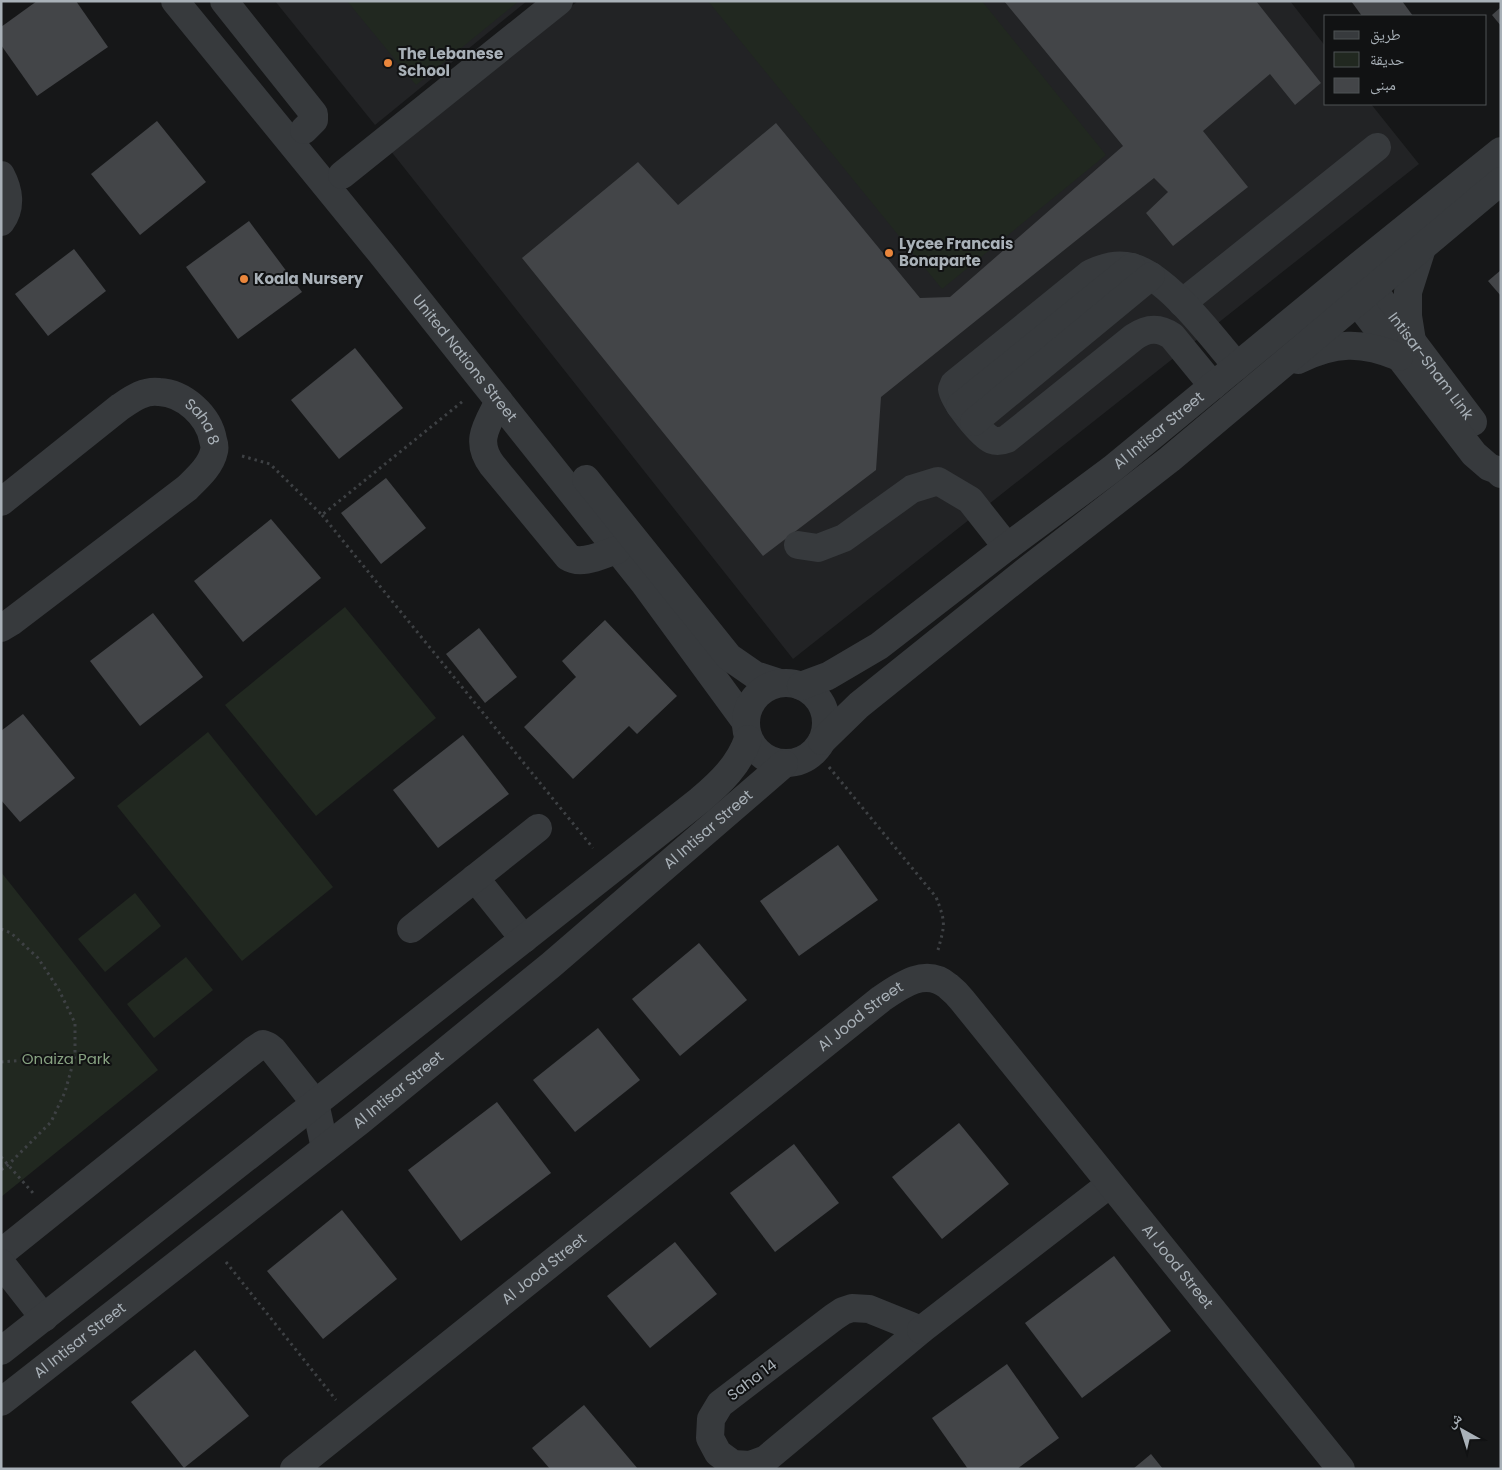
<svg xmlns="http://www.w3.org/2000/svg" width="1502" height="1470" font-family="Poppins,'Noto Naskh Arabic',sans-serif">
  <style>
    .built { fill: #222325 }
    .green { fill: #212820 }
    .building { fill: #434548 }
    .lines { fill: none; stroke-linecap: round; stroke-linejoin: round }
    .path { stroke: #3e4144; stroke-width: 3; stroke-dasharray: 2.5 4; stroke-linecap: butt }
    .minor { stroke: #373a3d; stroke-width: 28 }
    .poi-dot { fill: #ea863c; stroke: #111213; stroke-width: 2 }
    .labels { text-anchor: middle; stroke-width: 4; stroke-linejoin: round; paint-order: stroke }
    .poi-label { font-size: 15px; font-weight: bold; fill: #a9b1b8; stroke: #111213; text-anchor: start }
    .street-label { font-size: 15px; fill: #a9b1b8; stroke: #111213 }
    .park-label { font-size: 15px; fill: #87a281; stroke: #111213 }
  </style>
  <rect width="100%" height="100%" fill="#161718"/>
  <!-- built -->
  <g class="built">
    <path d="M275,1H527L375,125Z"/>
    <path d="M578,1H1290L1326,47V104H1371L1419,164L793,659L390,150Z"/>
  </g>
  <!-- green -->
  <g class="green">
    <path d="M347,1H519L416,85Z"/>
    <path d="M708,1H982L1106,155L942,289Z"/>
    <path d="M345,607L436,718L316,816L225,705Z"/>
    <path d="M208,732L333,887L242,961L117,806Z"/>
    <path d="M1,872L158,1070L1,1197Z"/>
    <path d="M135,893L161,926L105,972L78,939Z"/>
    <path d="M186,957L213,990L154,1038L127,1004Z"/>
  </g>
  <!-- building -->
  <g class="building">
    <path d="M37,1H76L108,47L37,96L1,45V27Z"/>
    <path d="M1004,1H1256L1321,83L1295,105L1270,74L1203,131L1248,187L1173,246L1146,213L1168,192L1154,178L881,397L876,470L763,556L522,258L638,162L678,205L776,123L920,298L950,297L1123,146Z"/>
    <path d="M1351,1H1402L1413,16H1362Z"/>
    <path d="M1501,7V26L1492,15Z"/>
    <path d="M157,121L206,182L140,235L91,174Z"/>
    <path d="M249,221L302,292L238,339L186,267Z"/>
    <path d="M74,249L106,291L48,336L15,294Z"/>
    <path d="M1501,270V296L1488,281Z"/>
    <path d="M355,348L403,408L339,459L291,400Z"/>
    <path d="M386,478L426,528L381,564L341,513Z"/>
    <path d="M271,519L321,578L243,642L194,581Z"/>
    <path d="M153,613L203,677L140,726L90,661Z"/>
    <path d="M605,620L677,696L637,734L629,726L573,779L524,727L576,677L562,661Z"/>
    <path d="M479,628L517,677L485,703L446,654Z"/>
    <path d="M23,714L75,778L20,822L1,800V731Z"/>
    <path d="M463,735L509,794L438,848L393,790Z"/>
    <path d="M838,845L878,900L799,956L760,901Z"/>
    <path d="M699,943L747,1000L680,1056L632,999Z"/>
    <path d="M598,1028L640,1080L575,1132L533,1080Z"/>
    <path d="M497,1102L551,1173L461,1241L408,1170Z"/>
    <path d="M959,1123L1009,1184L942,1239L892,1177Z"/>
    <path d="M794,1144L839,1203L775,1252L730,1193Z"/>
    <path d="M342,1210L397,1279L323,1339L267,1271Z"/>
    <path d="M675,1242L717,1294L650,1348L607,1296Z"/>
    <path d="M1114,1256L1171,1331L1082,1398L1025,1323Z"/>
    <path d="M195,1350L249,1416L184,1468L131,1402Z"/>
    <path d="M1007,1364L1059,1438L1017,1469H968L932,1418Z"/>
    <path d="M584,1405L638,1469H550L532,1448Z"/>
    <path d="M1151,1454L1163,1469H1133Z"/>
  </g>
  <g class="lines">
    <!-- path -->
    <g class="path">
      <path d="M242,456L270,464L322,515L463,401"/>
      <path d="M322,515L593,848"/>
      <path d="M829,767L936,897C946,923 945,924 938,950"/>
      <path d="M1,929L11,933L38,958L59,990L75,1023V1056L65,1092L51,1122L8,1165L1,1170"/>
      <path d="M1,1062L75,1056"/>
      <path d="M1,1157L33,1193"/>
      <path d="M226,1262L336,1400"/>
    </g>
    <!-- minor -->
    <g class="minor">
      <path id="s1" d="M175,1L380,252L644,583L745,721"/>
      <path d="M224,1L314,114V120L304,130"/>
      <path d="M1,175C9,190 12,207 1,222"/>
      <path d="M342,175L559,1"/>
      <path id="s2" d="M1362,275L1473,422"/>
      <path d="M1345,286L1474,454L1489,467L1497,470L1501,474"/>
      <path d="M1182,303L1377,147"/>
      <path d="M1412,341L1408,316V292L1422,248"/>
      <path d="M1298,360C1334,342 1362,341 1399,357"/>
      <path d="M1213,386L1172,336C1159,327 1147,328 1134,337L1007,439C1002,441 997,442 992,440C981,435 953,400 952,389L954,384L1091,273C1105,267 1117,263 1132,267C1168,277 1212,337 1237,366"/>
      <path d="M499,401C487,425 474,441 492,465L568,557C582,566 603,554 617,550"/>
      <path d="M960,406L1132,267"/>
      <path d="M974,422L1151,276"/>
      <path d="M586,479L729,657L755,675L780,683"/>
      <path id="s3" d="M1,502L120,407C132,399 144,390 159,392C184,393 209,416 213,440C214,443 215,448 214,451C211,466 197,478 187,488L11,622L1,628"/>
      <path d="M798,545L818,548L844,538L912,489L938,481L970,500L1007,547"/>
      <circle cx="786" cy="723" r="40"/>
      <path id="s4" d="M801,686L828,676L879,646L1007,547L1112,469L1357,267L1501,151"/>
      <path d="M822,741L859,705L1026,571L1170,459L1501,181"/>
      <path d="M475,878L524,939"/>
      <path d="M411,929L538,828"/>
      <path d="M1,1253L254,1050L263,1044L268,1046L273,1050L315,1103L325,1148"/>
      <path d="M1,1263L44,1318"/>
      <path d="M852,1308L869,1309L921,1330L766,1459L750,1465L733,1464L718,1453L710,1438L711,1419L720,1404L834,1317L843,1311Z"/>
      <path d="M921,1330L1110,1184"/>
      <path d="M1,1351L700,800C721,782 739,765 748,739"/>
      <path id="s5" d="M1,1402L360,1121L551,965L784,764"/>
      <path id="s6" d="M294,1469L881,999C901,985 926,967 948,986C953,990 958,995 962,1000L1341,1469"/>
    </g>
  </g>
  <!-- markers -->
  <g class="poi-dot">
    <circle cx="388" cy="63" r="5"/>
    <circle cx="889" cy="253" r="5"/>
    <circle cx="244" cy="279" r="5"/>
  </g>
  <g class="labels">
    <!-- poi labels -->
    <g class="poi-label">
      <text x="398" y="59">The Lebanese<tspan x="398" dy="17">School</tspan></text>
      <text x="899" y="249">Lycee Francais<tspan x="899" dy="17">Bonaparte</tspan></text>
      <text x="254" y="284">Koala Nursery</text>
    </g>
    <!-- street labels -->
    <g class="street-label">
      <text dy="5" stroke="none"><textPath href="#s1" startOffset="460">United Nations Street</textPath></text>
      <text dy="5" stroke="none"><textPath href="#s2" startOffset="114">Intisar-Sham Link</textPath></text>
      <text dy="5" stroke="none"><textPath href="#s3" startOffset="251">Saha 8</textPath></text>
      <text dy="5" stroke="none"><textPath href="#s4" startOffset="441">Al Intisar Street</textPath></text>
      <text dy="5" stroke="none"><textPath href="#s5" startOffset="910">Al Intisar Street</textPath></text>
      <text dy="5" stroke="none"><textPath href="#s6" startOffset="725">Al Jood Street</textPath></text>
      <text dy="5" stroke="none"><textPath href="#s5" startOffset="505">Al Intisar Street</textPath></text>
      <text dy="5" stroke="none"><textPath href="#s6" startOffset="1189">Al Jood Street</textPath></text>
      <text dy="5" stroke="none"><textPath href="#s6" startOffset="320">Al Jood Street</textPath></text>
      <text dy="5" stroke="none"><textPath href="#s5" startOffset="100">Al Intisar Street</textPath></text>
      <text transform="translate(752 1380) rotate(-37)" y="5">Saha 14</text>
    </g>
    <!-- park labels -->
    <g class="park-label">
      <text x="66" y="1064">Onaiza Park</text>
    </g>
  </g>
  <!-- border -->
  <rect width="1502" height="1470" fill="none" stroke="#a9b1b8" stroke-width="5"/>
  <!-- legend -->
  <rect x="1324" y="15" width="162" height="90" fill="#111213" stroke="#4e5255"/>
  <rect x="1334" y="31" width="25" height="8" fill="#373a3d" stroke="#4e5255"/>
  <text x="1370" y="40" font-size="15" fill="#a9b1b8">طريق</text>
  <rect x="1334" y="52" width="25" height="15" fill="#212820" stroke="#4e5255"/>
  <text x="1370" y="65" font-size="15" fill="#a9b1b8">حديقة</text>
  <rect x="1334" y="78" width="25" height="15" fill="#434548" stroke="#4e5255"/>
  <text x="1370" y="90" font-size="15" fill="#a9b1b8">مبنى</text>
  <!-- north arrow -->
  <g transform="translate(1462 1430) rotate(321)" stroke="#111213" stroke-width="4" paint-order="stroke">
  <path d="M0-4L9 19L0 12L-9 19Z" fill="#a9b1b8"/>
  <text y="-8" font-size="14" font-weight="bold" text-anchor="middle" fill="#a9b1b8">ش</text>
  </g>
</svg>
